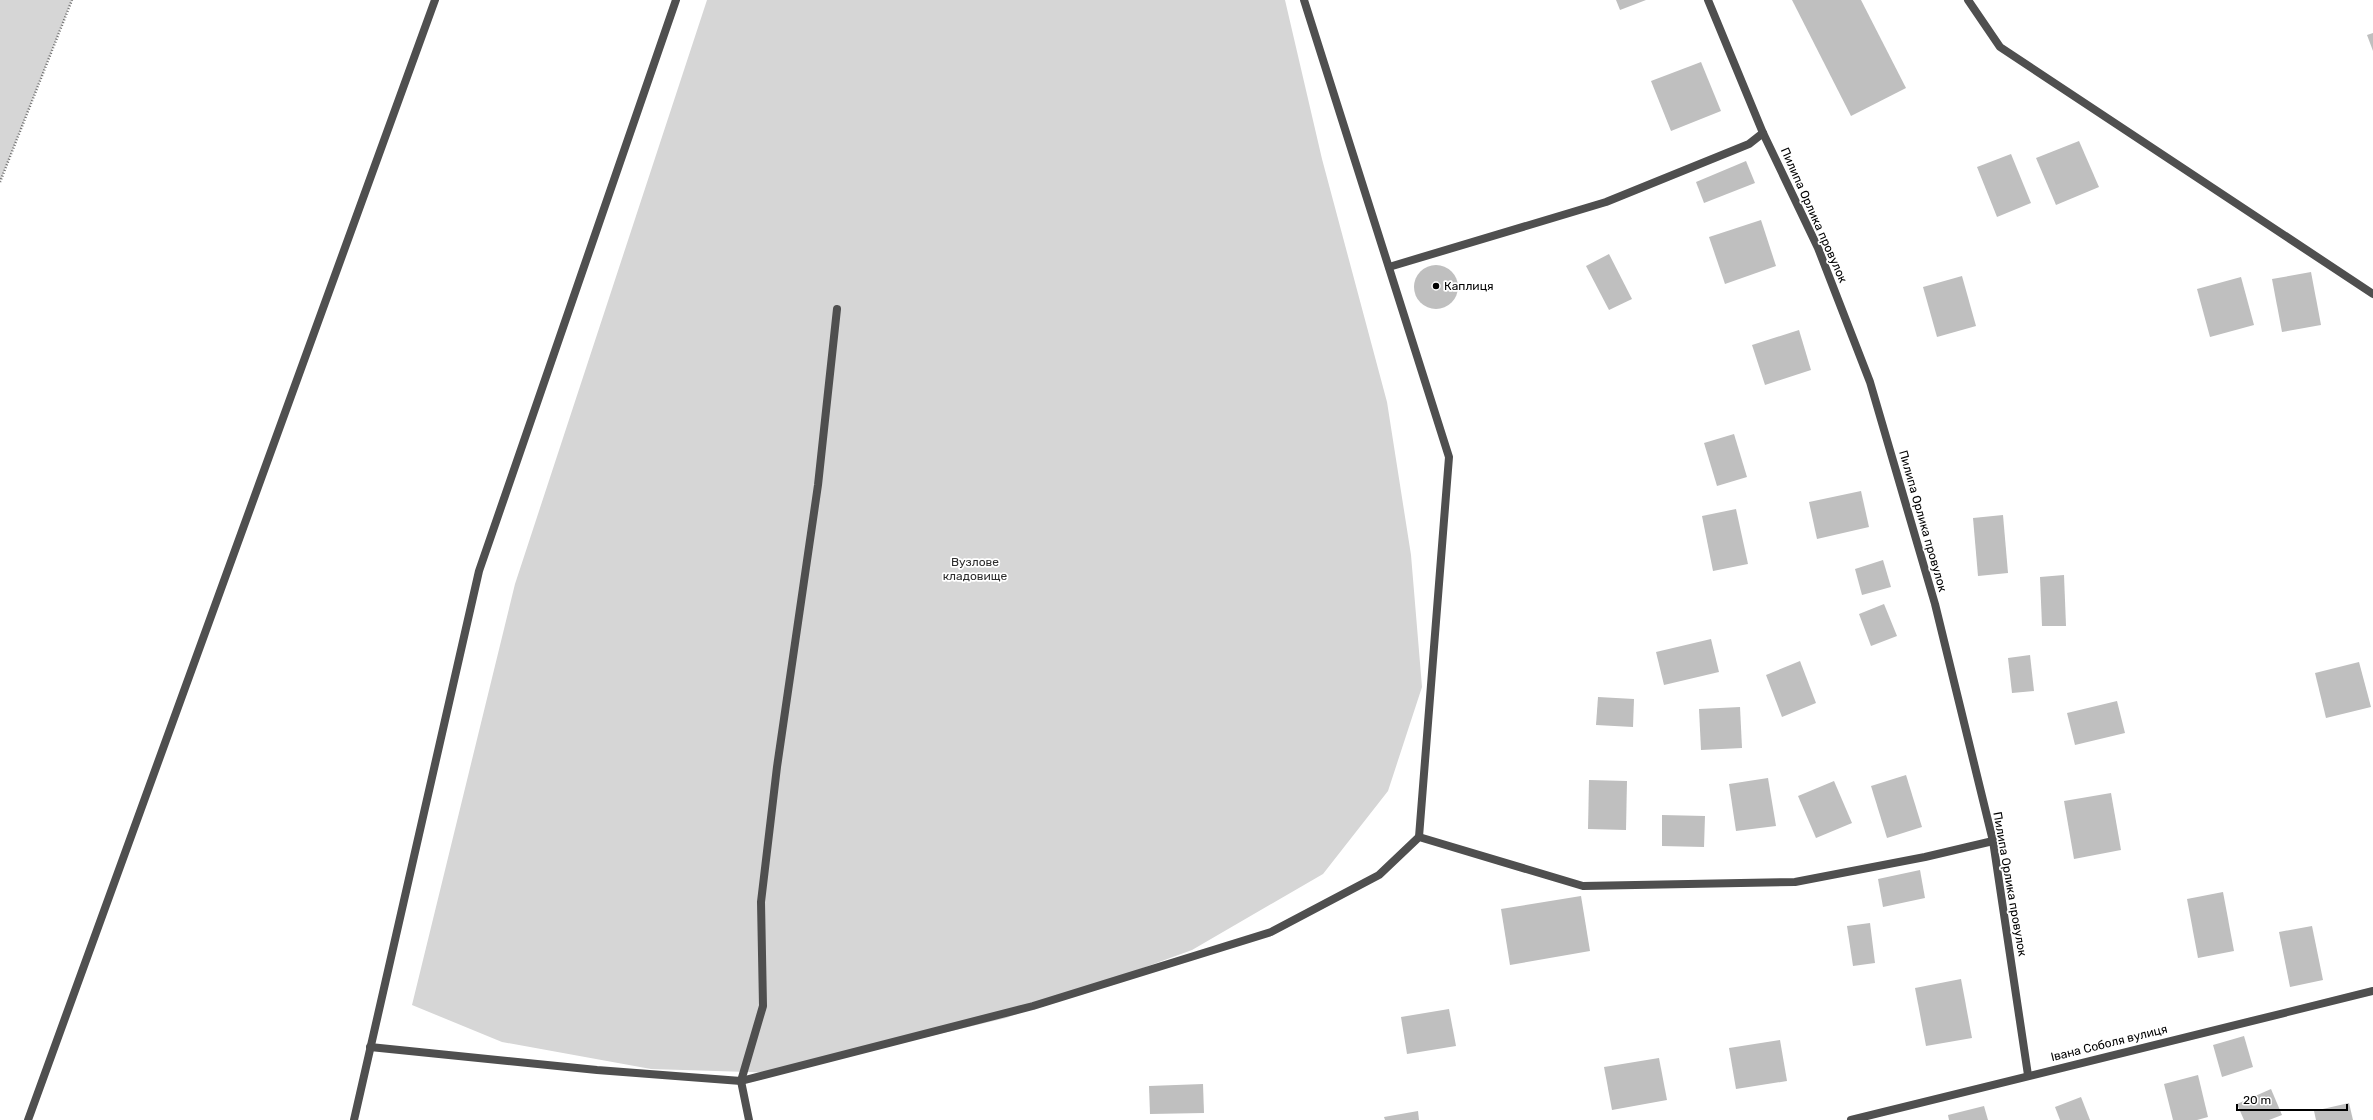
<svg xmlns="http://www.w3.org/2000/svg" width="2373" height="1120" font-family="Rubik,sans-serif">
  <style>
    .green { fill: #d6d6d6 }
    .building { fill: #bfbfbf }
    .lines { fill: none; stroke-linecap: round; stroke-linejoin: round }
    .path { stroke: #717171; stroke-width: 2.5; stroke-dasharray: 1 2; stroke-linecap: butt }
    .service { stroke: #4f4f4f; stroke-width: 8 }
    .minor { stroke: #4f4f4f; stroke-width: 8 }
    .poi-dot { fill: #000; stroke: #fff; stroke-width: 1.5 }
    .labels { text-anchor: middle; stroke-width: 3.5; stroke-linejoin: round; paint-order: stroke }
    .street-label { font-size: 12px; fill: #000; stroke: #fff }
    .poi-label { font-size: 12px; fill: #000; stroke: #fff; text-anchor: start }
    .park-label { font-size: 12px; fill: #2d2d2d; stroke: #fff }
  </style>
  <rect width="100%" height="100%" fill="#fff"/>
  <!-- green -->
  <g class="green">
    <path d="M0,0H72L0,182Z"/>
    <path d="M707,0H1285L1322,159L1387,402L1411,555L1422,687L1388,791L1323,874L1192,950L1006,1018L776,1073L651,1069L502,1042L412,1005L515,584Z"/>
  </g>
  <!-- building -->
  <g class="building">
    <path d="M1616,0H1646L1620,10Z"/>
    <path d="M1792,0H1861L1906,88L1851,116Z"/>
    <path d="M2373,33V51L2367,35Z"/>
    <path d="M1701,62L1721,111L1671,131L1651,81Z"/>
    <path d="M2079,141L2099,187L2056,205L2036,158Z"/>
    <path d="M2011,154L2031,203L1997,217L1977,167Z"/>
    <path d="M1746,161L1755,183L1704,203L1696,182Z"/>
    <path d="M1761,220L1776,266L1725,284L1709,237Z"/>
    <path d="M1609,254L1632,299L1609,310L1586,266Z"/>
    <circle cx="1436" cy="287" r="22"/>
    <path d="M2311,272L2321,325L2282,332L2272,279Z"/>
    <path d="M1962,276L1976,326L1937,337L1923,287Z"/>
    <path d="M2241,277L2254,325L2210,337L2197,289Z"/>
    <path d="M1799,330L1811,370L1765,385L1752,345Z"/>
    <path d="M1734,434L1747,477L1717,486L1704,443Z"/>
    <path d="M1861,491L1869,527L1817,539L1809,502Z"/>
    <path d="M1736,509L1748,564L1713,571L1702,516Z"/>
    <path d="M2003,515L2008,573L1978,576L1973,518Z"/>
    <path d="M1883,560L1891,587L1862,595L1855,569Z"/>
    <path d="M2064,575L2066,626H2042L2040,577Z"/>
    <path d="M1884,604L1897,636L1871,646L1859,614Z"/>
    <path d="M1711,639L1719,672L1664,685L1656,652Z"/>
    <path d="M2030,655L2034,691L2012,693L2008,658Z"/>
    <path d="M1800,661L1816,703L1782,717L1766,675Z"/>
    <path d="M2359,662L2371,707L2326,718L2315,673Z"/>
    <path d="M1598,697L1634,699L1633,727L1596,725Z"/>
    <path d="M2117,701L2125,733L2075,745L2067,713Z"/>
    <path d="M1740,707L1742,748L1701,750L1699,709Z"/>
    <path d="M1906,775L1922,827L1887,838L1871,786Z"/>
    <path d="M1768,778L1776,826L1736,831L1729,784Z"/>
    <path d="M1589,780L1627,781L1626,830L1588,829Z"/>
    <path d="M1834,781L1852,823L1816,838L1798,796Z"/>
    <path d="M2111,793L2121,850L2074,859L2064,801Z"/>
    <path d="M1662,815L1705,816L1704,847L1662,846Z"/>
    <path d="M1920,870L1925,898L1883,907L1878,879Z"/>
    <path d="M2223,892L2234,951L2198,958L2187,899Z"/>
    <path d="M1581,896L1590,951L1510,965L1501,909Z"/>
    <path d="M1870,923L1875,963L1853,966L1847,926Z"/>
    <path d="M2312,926L2323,980L2290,987L2279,932Z"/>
    <path d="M1961,979L1972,1038L1926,1046L1915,988Z"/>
    <path d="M1449,1009L1456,1046L1407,1054L1401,1017Z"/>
    <path d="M2244,1036L2253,1067L2222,1077L2213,1045Z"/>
    <path d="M1780,1040L1787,1081L1736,1089L1729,1048Z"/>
    <path d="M1659,1058L1667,1100L1612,1110L1604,1067Z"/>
    <path d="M2198,1075L2208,1117L2197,1120H2173L2164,1084Z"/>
    <path d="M1203,1084L1204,1113L1150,1114L1149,1086Z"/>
    <path d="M2271,1089L2282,1115L2269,1120H2244L2237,1104Z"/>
    <path d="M2081,1097L2090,1120H2060L2055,1107Z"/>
    <path d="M2349,1103L2353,1120H2316L2314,1111Z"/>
    <path d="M1984,1106L1988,1120H1949L1948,1115Z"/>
    <path d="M1418,1111L1419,1120H1385L1384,1117Z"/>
  </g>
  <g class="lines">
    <!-- path -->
    <path class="path" d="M0,182L72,0"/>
    <!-- service -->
    <path class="service" d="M741,1081L763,1006L761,902L777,767L818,485L837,309"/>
    <!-- minor -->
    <g class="minor">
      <path d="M1304,0L1449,457L1419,837"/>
      <path d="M1708,0L1763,133L1818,248L1870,382L1935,604L1993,841L2028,1075"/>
      <path d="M1968,0L2000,47L2373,294"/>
      <path d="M1389,267L1606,202L1749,144L1763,133"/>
      <path d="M370,1047L597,1070L741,1081L1033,1006L1271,932L1379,875L1419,837L1583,886L1795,882L1925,857L1993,841"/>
      <path d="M741,1081L749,1120"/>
      <path d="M28,1120L435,0"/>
      <path d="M354,1120L479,571L676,0"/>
      <path d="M1851,1120L2373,991"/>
    </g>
  </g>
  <!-- markers -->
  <circle class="poi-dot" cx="1436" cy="286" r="4"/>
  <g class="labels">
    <!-- street labels -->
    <g class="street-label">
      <text transform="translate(1814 215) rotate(66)" y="4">Пилипа Орлика провулок</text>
      <text transform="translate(1923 521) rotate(74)" y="4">Пилипа Орлика провулок</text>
      <text transform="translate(2010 884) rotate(80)" y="4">Пилипа Орлика провулок</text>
      <text transform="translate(2109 1043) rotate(-14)" y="4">Івана Соболя вулиця</text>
    </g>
    <!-- poi labels -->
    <g class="poi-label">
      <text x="1444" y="290">Каплиця</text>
    </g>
    <!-- park labels -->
    <g class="park-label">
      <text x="975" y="566">Вузлове<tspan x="975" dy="14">кладовище</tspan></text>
    </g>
  </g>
  <!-- scale -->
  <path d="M2237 1104v6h110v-6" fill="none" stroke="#000000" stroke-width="2"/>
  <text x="2243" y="1104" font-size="12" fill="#000000" stroke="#ffffff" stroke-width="3" paint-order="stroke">20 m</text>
</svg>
